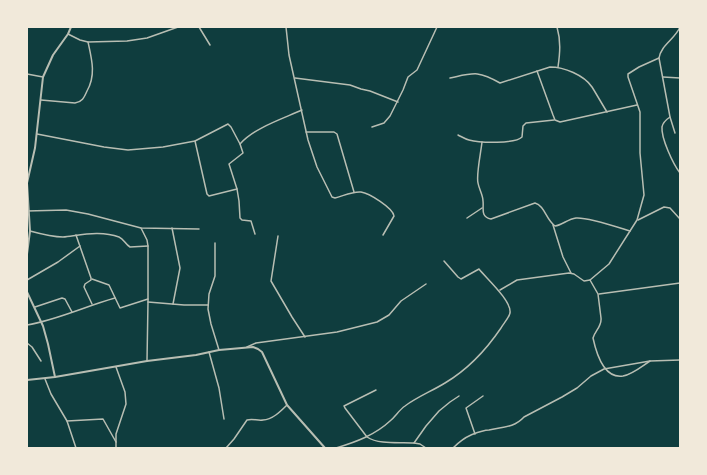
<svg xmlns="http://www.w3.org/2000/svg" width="707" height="475" font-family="Barlow,sans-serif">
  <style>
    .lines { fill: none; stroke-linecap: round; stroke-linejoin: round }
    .minor { stroke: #b8beb3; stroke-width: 1.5 }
    .tertiary { stroke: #b8beb3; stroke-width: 2 }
  </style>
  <rect width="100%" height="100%" fill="#0f3d3e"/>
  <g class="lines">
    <!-- minor -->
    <g class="minor">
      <path d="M199,27L210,45"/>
      <path d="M286,27L289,55L308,140L317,167L332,197L335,198C343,196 353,191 361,192C369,193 393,208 394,216L383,235"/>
      <path d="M557,27C561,41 560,53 558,67"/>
      <path d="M68,34L80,40L88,42L127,41L147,38L178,27"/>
      <path d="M537,71L553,115L555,120L560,122L637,105"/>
      <path d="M27,74L43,77"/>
      <path d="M663,77L680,78"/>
      <path d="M295,78L350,85L361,89L370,91L398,102"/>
      <path d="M450,78C473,73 478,70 500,83L550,67C564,67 584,75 592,87C597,95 602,104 607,112"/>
      <path d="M41,100L75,103C82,102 84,98 87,91C96,75 92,60 88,42"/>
      <path d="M670,117C667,119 663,122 662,127C661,138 673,164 680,173"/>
      <path d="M372,127L384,123L390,116L403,90L408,77L417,70L437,27"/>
      <path d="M306,132H334L337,134L354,192"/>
      <path d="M675,133L670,117L659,58C661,45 675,39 680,27"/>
      <path d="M37,134L104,147L128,150L163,147L195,141L228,124L231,127L240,144"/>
      <path d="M458,135C462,137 465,139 469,140C480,143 515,144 522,137L523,126L526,123L554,120"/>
      <path d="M195,141L207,194L209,196L237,189"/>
      <path d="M482,142C481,152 476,175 478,183C479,189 483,195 483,201C484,208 480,217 491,219L535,203C545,206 546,220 555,226C562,225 568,219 576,218C588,217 617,227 630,231"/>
      <path d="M27,211L66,210L88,214L141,228L199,229"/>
      <path d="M467,218L482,208"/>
      <path d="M638,220L664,207L670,208L680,219"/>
      <path d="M553,225L563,257L571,273"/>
      <path d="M141,228L147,240L148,246V302L147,361"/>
      <path d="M172,228L180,268L173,304"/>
      <path d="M30,231C41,234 52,237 63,237C81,235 101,230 119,237C124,239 125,244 130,247L148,246"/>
      <path d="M255,234L251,221L242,220L240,218L239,201L237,189L229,164L243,153L240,144C254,128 282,119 302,110"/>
      <path d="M76,235L91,278V280L85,284L84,287L92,304"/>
      <path d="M278,236L271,281L292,317L305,337"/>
      <path d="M215,243V276L209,294L208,309L211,324L219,350"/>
      <path d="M92,279L109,285L120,308L148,299"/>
      <path d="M27,280L58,262L80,246"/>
      <path d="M500,290L517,280L569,273L574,274L584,281L590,280"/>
      <path d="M599,294L680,283"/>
      <path d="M148,302L184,305H208"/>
      <path d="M35,307L62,298L65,299L72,312"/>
      <path d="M27,325C57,320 86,306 115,298"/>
      <path d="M27,343L32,347L41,361"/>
      <path d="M247,347L256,343L337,332L377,322L389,315L401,301L426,284"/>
      <path d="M209,352L219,388L224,419"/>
      <path d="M650,361C642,366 633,374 623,376C603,379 596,352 593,338C595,331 602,326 601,318L598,294L590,280L609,264L637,220L644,195L640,153V112L628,77V74L639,67L659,58"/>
      <path d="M116,367L125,392L126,404L116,434V448"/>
      <path d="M45,379L51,394L67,421L76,448"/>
      <path d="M376,390L344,406L345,408L367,437C379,445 400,442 414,443L420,444L426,448"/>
      <path d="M67,421L103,419L116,442"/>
      <path d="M475,434L466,408L483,396"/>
      <path d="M414,443L426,426L439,411L450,402L459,396"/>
      <path d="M226,448L234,439L247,420C253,418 257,421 263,420C272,420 281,411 287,405"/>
      <path d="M336,448C356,442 375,435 390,421C396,416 399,410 405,406C417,397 432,391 445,383C467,370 486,350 501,328C503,324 509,318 510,313C512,301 486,278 479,269L461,279L458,277L444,261"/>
      <path d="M453,448C458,443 464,438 471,435C476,433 483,430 489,430C502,427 514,428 524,417L562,397L577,388L591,376L604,369L650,361L680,360"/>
    </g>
    <!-- tertiary -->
    <g class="tertiary">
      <path d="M27,254L30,231L27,183L35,148L43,77L53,55L68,34L71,27"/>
      <path d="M27,292L43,326L48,344L55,377"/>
      <path d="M27,380L55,377L147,361L196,355L219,350L253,347L258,349L262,352L287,405L325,448"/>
    </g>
  </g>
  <!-- border -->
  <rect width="707" height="475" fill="none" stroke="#f1e9da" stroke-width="56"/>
</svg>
